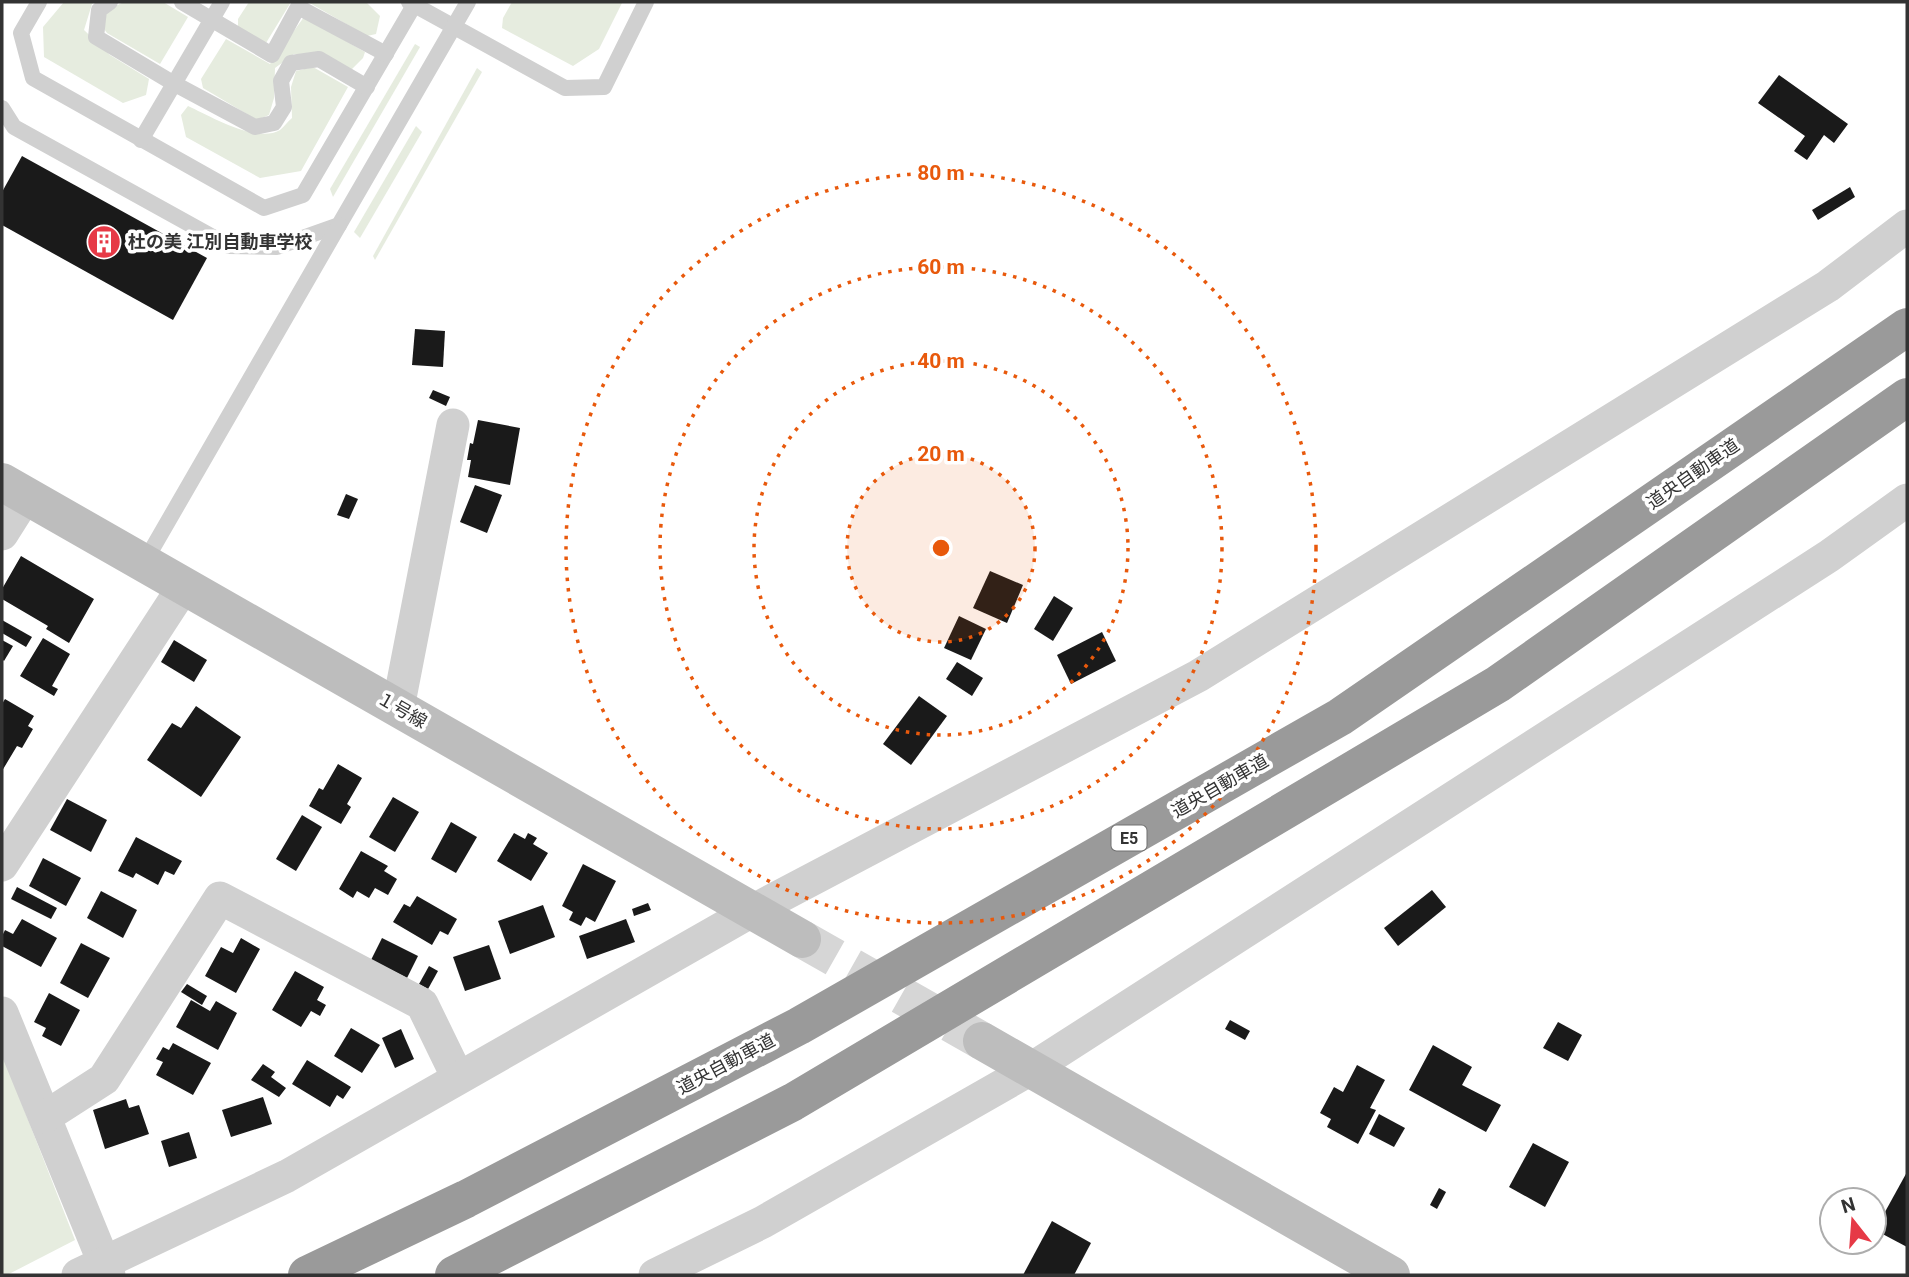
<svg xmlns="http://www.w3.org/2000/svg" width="1909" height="1277" font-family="Roboto,'Noto Sans JP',sans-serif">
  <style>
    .green { fill: #e6ecdf }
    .building { fill: #1a1a1a }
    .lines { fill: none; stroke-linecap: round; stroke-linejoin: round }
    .secondary-tunnel { stroke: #d6d6d6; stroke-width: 38; stroke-dasharray: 38 19; stroke-linecap: butt }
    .lane { stroke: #d0d0d0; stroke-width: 16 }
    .street { stroke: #d0d0d0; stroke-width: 33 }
    .secondary { stroke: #bdbdbd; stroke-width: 38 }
    .highway { stroke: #9a9a9a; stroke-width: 38 }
    .ring { fill: none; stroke: #e8590c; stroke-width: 3.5; stroke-dasharray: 3.5 7 }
    .labels { text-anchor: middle; stroke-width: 7; stroke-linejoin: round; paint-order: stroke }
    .shield { fill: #fff; stroke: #707070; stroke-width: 2 }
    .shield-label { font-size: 16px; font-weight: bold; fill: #333 }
    .poi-label { font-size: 18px; font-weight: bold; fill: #333; stroke: #fff; text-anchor: start }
    .street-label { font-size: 18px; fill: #333; stroke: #fff }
    .centre { fill: #e8590c; stroke: #fff; stroke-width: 3.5 }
    .ring-label { font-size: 21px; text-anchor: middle; font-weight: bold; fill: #e8590c; stroke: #fff; stroke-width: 7; stroke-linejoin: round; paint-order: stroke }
  </style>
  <rect width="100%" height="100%" fill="#fff"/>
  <!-- green -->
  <g class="green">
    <path d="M64,2H95L92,4L84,30L110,55L149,79L146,95L123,103L44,57L43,27Z"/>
    <path d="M124,2H163L188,17L160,64L107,33L102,26L107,10Z"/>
    <path d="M249,2H291L266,43L238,28V19Z"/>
    <path d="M308,2H366L380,16L376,34L367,36Z"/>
    <path d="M512,2H621L622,3L599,49L573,66L502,28L503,18Z"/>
    <path d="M304,17L365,52L363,58L351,70L323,56L294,54L275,68L274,98L269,115L257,120L203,88L201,79L226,39L270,64Z"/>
    <path d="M415,44L420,47L333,197L330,189Z"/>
    <path d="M313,67L348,87L301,171L260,178L186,137L181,115L188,106C210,116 257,144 280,130C284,127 288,121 292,118L291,87L296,71Z"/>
    <path d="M477,68L482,72L375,260L373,256Z"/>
    <path d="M416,126L422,132L360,238L354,232Z"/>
    <path d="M2,1053L75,1240L7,1275H2Z"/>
  </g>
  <!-- building -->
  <g class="building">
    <path d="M1779,75L1848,124L1834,143L1824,135L1807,160L1794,151L1805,136L1758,103Z"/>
    <path d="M22,156L207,258L173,320L2,225V192Z"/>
    <path d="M1850,187L1855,197L1818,220L1812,210Z"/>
    <path d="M415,329L445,331L443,367L412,365Z"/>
    <path d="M433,390L450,397L446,406L429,398Z"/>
    <path d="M478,420L520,428L510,485L468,477L471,460H467L470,443L473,444Z"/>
    <path d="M475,485L502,495L487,533L460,522Z"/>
    <path d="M346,494L358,499L349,519L337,515Z"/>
    <path d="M21,556L94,599L69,643L46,629L48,626L2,599V589Z"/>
    <path d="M990,571L1023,585L1007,623L973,608Z"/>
    <path d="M1054,596L1073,608L1053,641L1034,629Z"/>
    <path d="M959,616L986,629L971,660L944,648Z"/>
    <path d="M2,620L32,637L26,647L2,633Z"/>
    <path d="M1102,632L1116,661L1071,684L1057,655Z"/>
    <path d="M43,638L70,654L52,686L58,689L54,696L20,676Z"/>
    <path d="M2,640L13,646L4,661L2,659Z"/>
    <path d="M174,640L207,660L194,682L161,662Z"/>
    <path d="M957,662L983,678L972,696L946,679Z"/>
    <path d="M919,696L947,716L911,765L883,744Z"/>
    <path d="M5,699L34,716L28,726L33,729L22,748L17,746L2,771V704Z"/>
    <path d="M196,706L241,737L201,797L147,760L172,723L181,728Z"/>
    <path d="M338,764L362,778L347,804L351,807L341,824L309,806L319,788L323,790Z"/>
    <path d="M393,797L419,812L395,852L369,837Z"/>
    <path d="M67,799L107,820L91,852L50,830Z"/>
    <path d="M302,815L322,827L296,871L276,859Z"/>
    <path d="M451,822L477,837L456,873L431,859Z"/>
    <path d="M514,833L525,839L528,833L537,838L533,844L548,853L531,881L497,861Z"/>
    <path d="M136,837L182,861L174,875L165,871L158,885L136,873L133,878L118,871Z"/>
    <path d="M361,851L388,866L384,871L397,879L388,895L375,888L369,898L357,891L353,898L339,889Z"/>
    <path d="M43,858L81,878L66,906L29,886Z"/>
    <path d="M583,864L616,881L595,922L586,917L581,926L569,920L573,912L562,906Z"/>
    <path d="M17,887L57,908L51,919L11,899Z"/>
    <path d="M1432,890L1446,907L1398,946L1384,928Z"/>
    <path d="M101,891L137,910L123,938L87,918Z"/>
    <path d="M417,896L457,919L448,935L440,931L432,945L393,922L404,904L410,907Z"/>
    <path d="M648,903L651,910L634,916L632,909Z"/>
    <path d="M543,905L555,937L510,954L498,921Z"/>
    <path d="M22,919L57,938L41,967L2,946V936L5,930L13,934Z"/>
    <path d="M626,919L635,942L587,959L579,936Z"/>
    <path d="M241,938L260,949L236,993L205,976L221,947L233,953Z"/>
    <path d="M382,938L418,956L407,978L371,960Z"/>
    <path d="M81,943L110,958L88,998L60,983Z"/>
    <path d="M489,945L501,979L465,991L453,957Z"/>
    <path d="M429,966L438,971L428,989L419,984Z"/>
    <path d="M295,971L324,987L317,1000L326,1005L320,1016L311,1011L301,1027L272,1010Z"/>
    <path d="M187,984L207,996L202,1005L181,992Z"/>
    <path d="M49,993L80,1010L61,1046L42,1036L46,1028L34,1022Z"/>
    <path d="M191,1000L210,1011L216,1001L237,1013L218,1050L176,1027Z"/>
    <path d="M1230,1020L1250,1031L1245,1040L1225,1029Z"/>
    <path d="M1558,1022L1582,1035L1568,1061L1543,1048Z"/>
    <path d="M351,1028L380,1045L362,1073L334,1056Z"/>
    <path d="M401,1029L414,1059L395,1068L382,1038Z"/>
    <path d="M173,1043L211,1063L193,1095L156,1075L163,1062L156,1059L163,1047L169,1050Z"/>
    <path d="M1433,1045L1472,1067L1462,1085L1501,1105L1486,1132L1409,1090Z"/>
    <path d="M307,1060L351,1087L343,1099L337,1095L330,1107L292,1084Z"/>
    <path d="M263,1064L275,1072L271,1077L286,1088L279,1097L251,1080Z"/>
    <path d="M1357,1065L1385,1080L1370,1108L1376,1110L1358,1144L1327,1127L1331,1119L1320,1113L1334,1087L1343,1092Z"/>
    <path d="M263,1097L272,1124L231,1137L222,1110Z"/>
    <path d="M126,1099L129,1108L139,1105L149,1134L105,1149L93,1110Z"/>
    <path d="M1379,1114L1405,1128L1394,1147L1369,1134Z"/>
    <path d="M189,1132L197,1158L169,1167L161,1141Z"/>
    <path d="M1533,1143L1569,1162L1545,1207L1509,1187Z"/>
    <path d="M1907,1172V1247L1875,1230Z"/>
    <path d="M1439,1188L1446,1192L1437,1209L1430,1205Z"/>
    <path d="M1052,1221L1091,1243L1074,1275H1023Z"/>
  </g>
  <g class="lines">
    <!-- secondary-tunnel -->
    <path class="secondary-tunnel" d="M802,939L982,1041"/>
    <!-- lane -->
    <g class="lane">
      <path d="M39,2L21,33L33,78L264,208L303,195L416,2"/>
      <path d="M110,2L99,10L96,37L173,83L255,127L274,123L284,107L281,81L291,63L319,59L367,87"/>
      <path d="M182,2L272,55L298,7L386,54"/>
      <path d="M409,2L565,88L604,87L646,2"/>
      <path d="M2,108L14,127L229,246L277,247L339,225L468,2"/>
      <path d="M141,140L222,2"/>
      <path d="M144,563L339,225"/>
    </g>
    <!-- street -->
    <g class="street">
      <path d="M2,534L26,496"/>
      <path d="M398,708L453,425"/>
      <path d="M2,865L184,586"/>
      <path d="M2,1013L109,1275"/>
      <path d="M45,1117L104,1079L220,898L422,1004L458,1078"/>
      <path d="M78,1275L287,1176L752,911L1198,676L1828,286L1907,226"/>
      <path d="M655,1275L763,1222L1031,1069L1829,556L1907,500"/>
    </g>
    <!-- secondary -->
    <g class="secondary">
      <path d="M2,482L802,939"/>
      <path d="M982,1041L1391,1275"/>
    </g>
    <!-- highway -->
    <g class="highway">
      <path d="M307,1275L466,1199L799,1026L1340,717L1907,327"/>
      <path d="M454,1275L793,1102L1498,684L1907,397"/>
    </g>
  </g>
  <!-- distance rings -->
  <circle cx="941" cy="548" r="94" fill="#e8590c" fill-opacity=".12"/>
  <g class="ring">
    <circle cx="941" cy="548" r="94"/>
    <circle cx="941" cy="548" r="187"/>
    <circle cx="941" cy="548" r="281"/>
    <circle cx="941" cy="548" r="375"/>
  </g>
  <!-- icons -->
  <defs>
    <g id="building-disc" transform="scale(1.75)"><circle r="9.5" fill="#e63946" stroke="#fff"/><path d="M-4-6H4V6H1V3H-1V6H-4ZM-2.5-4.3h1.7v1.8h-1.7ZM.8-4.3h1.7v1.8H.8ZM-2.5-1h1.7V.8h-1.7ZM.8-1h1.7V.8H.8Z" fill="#fff"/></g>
  </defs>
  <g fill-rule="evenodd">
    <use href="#building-disc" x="104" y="242"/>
  </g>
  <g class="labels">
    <!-- shield labels -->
    <rect class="shield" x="1111.5" y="825.5" width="35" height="25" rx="5"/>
    <g class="shield-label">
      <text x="1129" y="844">E5</text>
    </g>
    <!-- poi labels -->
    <g class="poi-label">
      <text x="128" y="248">杜の美 江別自動車学校</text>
    </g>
    <!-- street labels -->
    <g class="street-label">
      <text transform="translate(1693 474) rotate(-35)" y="6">道央自動車道</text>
      <text transform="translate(402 710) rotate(30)" y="6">１号線</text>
      <text transform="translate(1220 786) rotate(-30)" y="6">道央自動車道</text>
      <text transform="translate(726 1064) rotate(-28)" y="6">道央自動車道</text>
    </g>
  </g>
  <circle cx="941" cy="548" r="10" class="centre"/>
  <g class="ring-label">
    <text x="941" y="180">80 m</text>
    <text x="941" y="274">60 m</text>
    <text x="941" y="368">40 m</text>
    <text x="941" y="461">20 m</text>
  </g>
  <!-- border -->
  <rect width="1909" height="1277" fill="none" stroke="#333333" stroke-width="7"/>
  <!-- north arrow -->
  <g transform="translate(1853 1221) rotate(343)"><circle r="33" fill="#ffffff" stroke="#adadad" stroke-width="2"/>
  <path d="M0-5L12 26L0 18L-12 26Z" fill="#e63946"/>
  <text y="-10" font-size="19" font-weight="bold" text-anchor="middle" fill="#333333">N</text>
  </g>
</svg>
